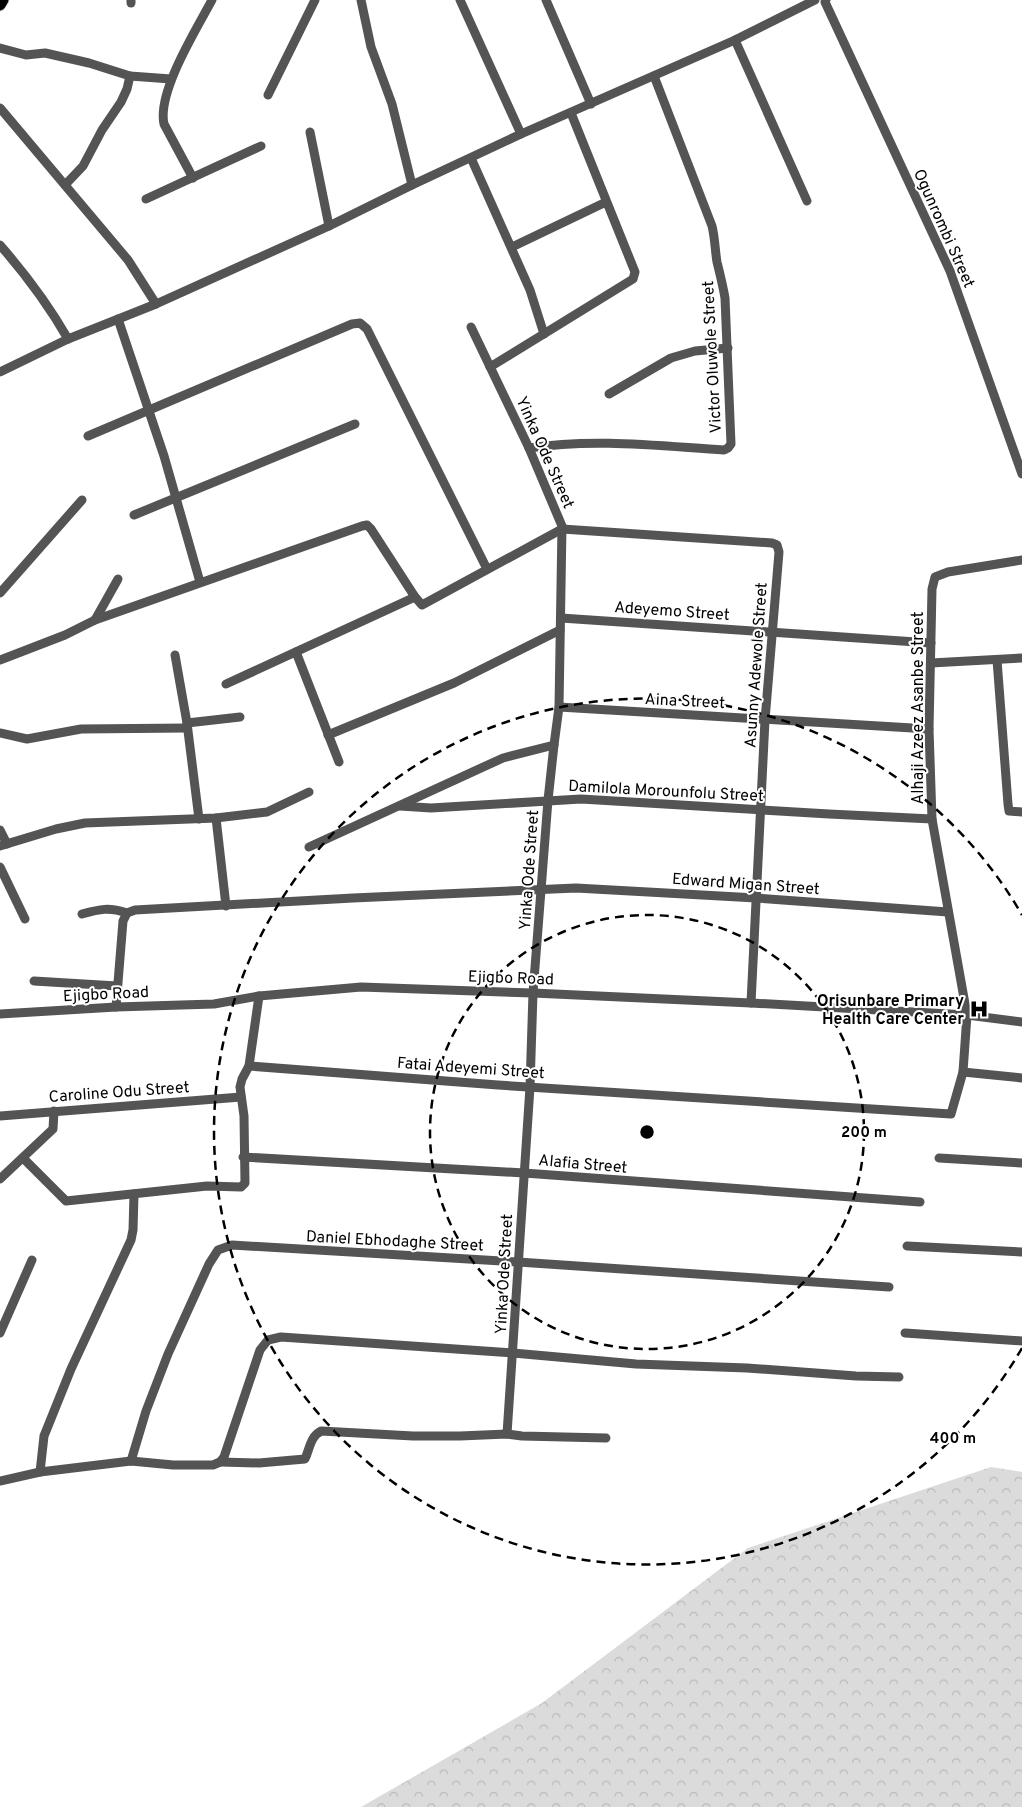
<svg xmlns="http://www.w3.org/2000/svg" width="1022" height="1807" font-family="Overpass,sans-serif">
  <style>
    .forest { fill: url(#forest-crowns) }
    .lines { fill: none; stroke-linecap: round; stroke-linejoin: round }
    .major-casing { stroke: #dbdbdb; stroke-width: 13 }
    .minor { stroke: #545454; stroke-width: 9 }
    .major { stroke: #000; stroke-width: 11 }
    .ring { fill: none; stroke: #000; stroke-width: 2.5; stroke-dasharray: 9 6 }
    .labels { text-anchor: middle; stroke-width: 4; stroke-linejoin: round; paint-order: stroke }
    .street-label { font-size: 16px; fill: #000; stroke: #fff }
    .poi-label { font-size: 16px; font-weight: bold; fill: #000; stroke: #fff; text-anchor: end }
    .centre { fill: #000; stroke: #fff; stroke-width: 2.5 }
    .ring-label { font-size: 15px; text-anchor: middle; font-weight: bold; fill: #000; stroke: #fff; stroke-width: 4; stroke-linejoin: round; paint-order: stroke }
  </style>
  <defs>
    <pattern id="forest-crowns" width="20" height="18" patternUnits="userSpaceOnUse" patternTransform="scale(1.25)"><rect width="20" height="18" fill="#dbdbdb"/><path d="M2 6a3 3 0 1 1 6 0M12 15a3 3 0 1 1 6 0" fill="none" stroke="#bababa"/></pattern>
  </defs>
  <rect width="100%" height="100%" fill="#fff"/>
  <!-- forest -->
  <path class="forest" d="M991,1467L1022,1472V1807H361L542,1703L748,1548Z"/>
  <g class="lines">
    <!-- major casing -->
    <g class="major-casing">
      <path id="major" d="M0,5L3,0"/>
    </g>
    <!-- minor -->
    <g class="minor">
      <path d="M131,0V3"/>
      <path d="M361,0L371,47L392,104L412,185"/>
      <path d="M460,0L521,134"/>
      <path d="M546,0L591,104"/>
      <path d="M826,0L825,2L950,271L1022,474"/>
      <path d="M735,40L807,201"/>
      <path d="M0,48L26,55L45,53L89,63L130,76L171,79"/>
      <path d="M268,95L315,0"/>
      <path d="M0,108L128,260L156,304"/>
      <path d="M310,132L329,226"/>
      <path d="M471,158L530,290L544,334"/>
      <path d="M193,178L164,124C157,92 196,30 212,0"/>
      <path d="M65,185L83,166L102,130L121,102L127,89L130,76"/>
      <path d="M146,199L261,146"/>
      <path d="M0,245C27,276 48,304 68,339"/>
      <path d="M512,247L606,202"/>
      <path d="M118,319L164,456L200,582"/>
      <path d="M471,327L529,448L562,526L559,707L554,745L548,800L533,993L530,1087L507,1434"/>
      <path d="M490,367L633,279L635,272L571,113"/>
      <path d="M0,372L68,339L156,304L329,226L412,185L521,134L735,40L815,0"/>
      <path d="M609,394L671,358L695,351L728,348"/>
      <path d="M88,436L352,324L360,323L367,329L487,569"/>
      <path d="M529,448C594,438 659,446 724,450L728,448L731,444L725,298C723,286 720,274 717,262C715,250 715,238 712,226L654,76"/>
      <path d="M134,515L355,424"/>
      <path d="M0,593L82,500"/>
      <path d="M561,618L931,643"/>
      <path d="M95,620L118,579"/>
      <path d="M296,652L339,762"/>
      <path d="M175,655L187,723L199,819"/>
      <path d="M0,660L65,635L95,620L362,526L367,525L371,529L415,597L422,605L562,529L772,543L777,545L779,552L765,720L751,1003"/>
      <path d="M997,660L1008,804L1009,811L1022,812"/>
      <path d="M931,663L1022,658"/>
      <path d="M226,684L415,597"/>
      <path d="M559,707L929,729"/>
      <path d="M187,723L240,717"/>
      <path d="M0,733L27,739L81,729L187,728"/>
      <path d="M328,735L454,683L560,630"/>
      <path d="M400,806L431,808L581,799L829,814L932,819"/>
      <path d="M216,818L226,906"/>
      <path d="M0,830L7,844"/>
      <path d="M0,846L56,829L85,823L216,818L267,812L309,792"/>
      <path d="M309,847L503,758L554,745"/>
      <path d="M0,867L25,919"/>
      <path d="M82,914C100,909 109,907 127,913"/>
      <path d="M34,981L117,986"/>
      <path d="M116,1007L123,921L127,913L135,910L353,898L576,888L756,898L948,912"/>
      <path d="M0,1014L116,1007L214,1004L259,996L361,987L533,993L751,1003L967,1015L1022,1022"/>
      <path d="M249,1066L498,1085L951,1114L963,1072L967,1015L932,819L929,729L932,589L935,577L948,572L1022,560"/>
      <path d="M963,1072L1022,1078"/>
      <path d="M0,1116L241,1097"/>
      <path d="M243,1157L524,1173L920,1202"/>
      <path d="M23,1158L66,1201L207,1186L241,1187L245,1183L244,1116L240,1087L242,1079L249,1066L259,996"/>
      <path d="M939,1158L1022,1163"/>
      <path d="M0,1179L53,1129L54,1111"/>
      <path d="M134,1194L133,1230L131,1240L71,1369L44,1436L40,1472L131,1461L173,1465H213L220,1462L224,1457L260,1350L268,1340L281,1337L513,1353L636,1364L747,1368L856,1376L899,1377"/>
      <path d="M907,1246L1022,1252"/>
      <path d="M0,1333L32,1260"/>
      <path d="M905,1333L1022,1341"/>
      <path d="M131,1461L146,1411L168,1354L209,1264L218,1250L232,1245L518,1262L889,1287"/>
      <path d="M220,1462L259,1463L305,1459C310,1448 310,1437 321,1431L413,1436H460L507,1434L522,1436L606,1438"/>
      <path d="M0,1481L40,1472"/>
    </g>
    <!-- major -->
    <use href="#major" class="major"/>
  </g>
  <!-- distance rings -->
  <g class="ring">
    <circle cx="647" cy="1132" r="217"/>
    <path d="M1022 1348A433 433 0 1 1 1022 915"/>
  </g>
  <!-- icons -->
  <defs>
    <g id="hospital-bare" transform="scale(1.5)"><path d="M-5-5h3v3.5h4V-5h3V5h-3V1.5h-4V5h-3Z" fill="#000" stroke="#fff" stroke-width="2.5" paint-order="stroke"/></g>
  </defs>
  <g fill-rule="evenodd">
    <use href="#hospital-bare" x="979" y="1009"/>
  </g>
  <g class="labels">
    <!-- street labels -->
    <g class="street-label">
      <text transform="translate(945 228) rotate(66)" y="6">Ogunrombi Street</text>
      <text transform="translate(711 357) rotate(-93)" y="6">Victor Oluwole Street</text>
      <text transform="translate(546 452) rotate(66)" y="6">Yinka Ode Street</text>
      <text transform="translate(672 610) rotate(4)" y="6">Adeyemo Street</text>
      <text transform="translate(755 665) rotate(-86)" y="6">Asunny Adewole Street</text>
      <text transform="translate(685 700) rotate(3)" y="6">Aina Street</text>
      <text transform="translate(917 708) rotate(-90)" y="6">Alhaji Azeez Asanbe Street</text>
      <text transform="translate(666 790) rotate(3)" y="6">Damilola Morounfolu Street</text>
      <text transform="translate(528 870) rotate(-86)" y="6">Yinka Ode Street</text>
      <text transform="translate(746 883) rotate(4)" y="6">Edward Migan Street</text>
      <text transform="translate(511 977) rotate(2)" y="6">Ejigbo Road</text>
      <text transform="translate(106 993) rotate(-3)" y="6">Ejigbo Road</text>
      <text transform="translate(471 1067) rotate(4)" y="6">Fatai Adeyemi Street</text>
      <text transform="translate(119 1091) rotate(-4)" y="6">Caroline Odu Street</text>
      <text transform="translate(583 1163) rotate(5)" y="6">Alafia Street</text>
      <text transform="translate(395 1240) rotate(3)" y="6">Daniel Ebhodaghe Street</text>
      <text transform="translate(503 1274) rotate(-87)" y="6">Yinka Ode Street</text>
    </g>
    <!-- poi labels -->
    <g class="poi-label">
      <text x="964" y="1006">Orisunbare Primary<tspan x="964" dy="18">Health Care Center</tspan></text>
    </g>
  </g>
  <circle cx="647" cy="1132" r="8" class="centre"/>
  <g class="ring-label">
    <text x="864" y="1137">200 m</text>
    <text x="953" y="1443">400 m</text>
  </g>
</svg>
